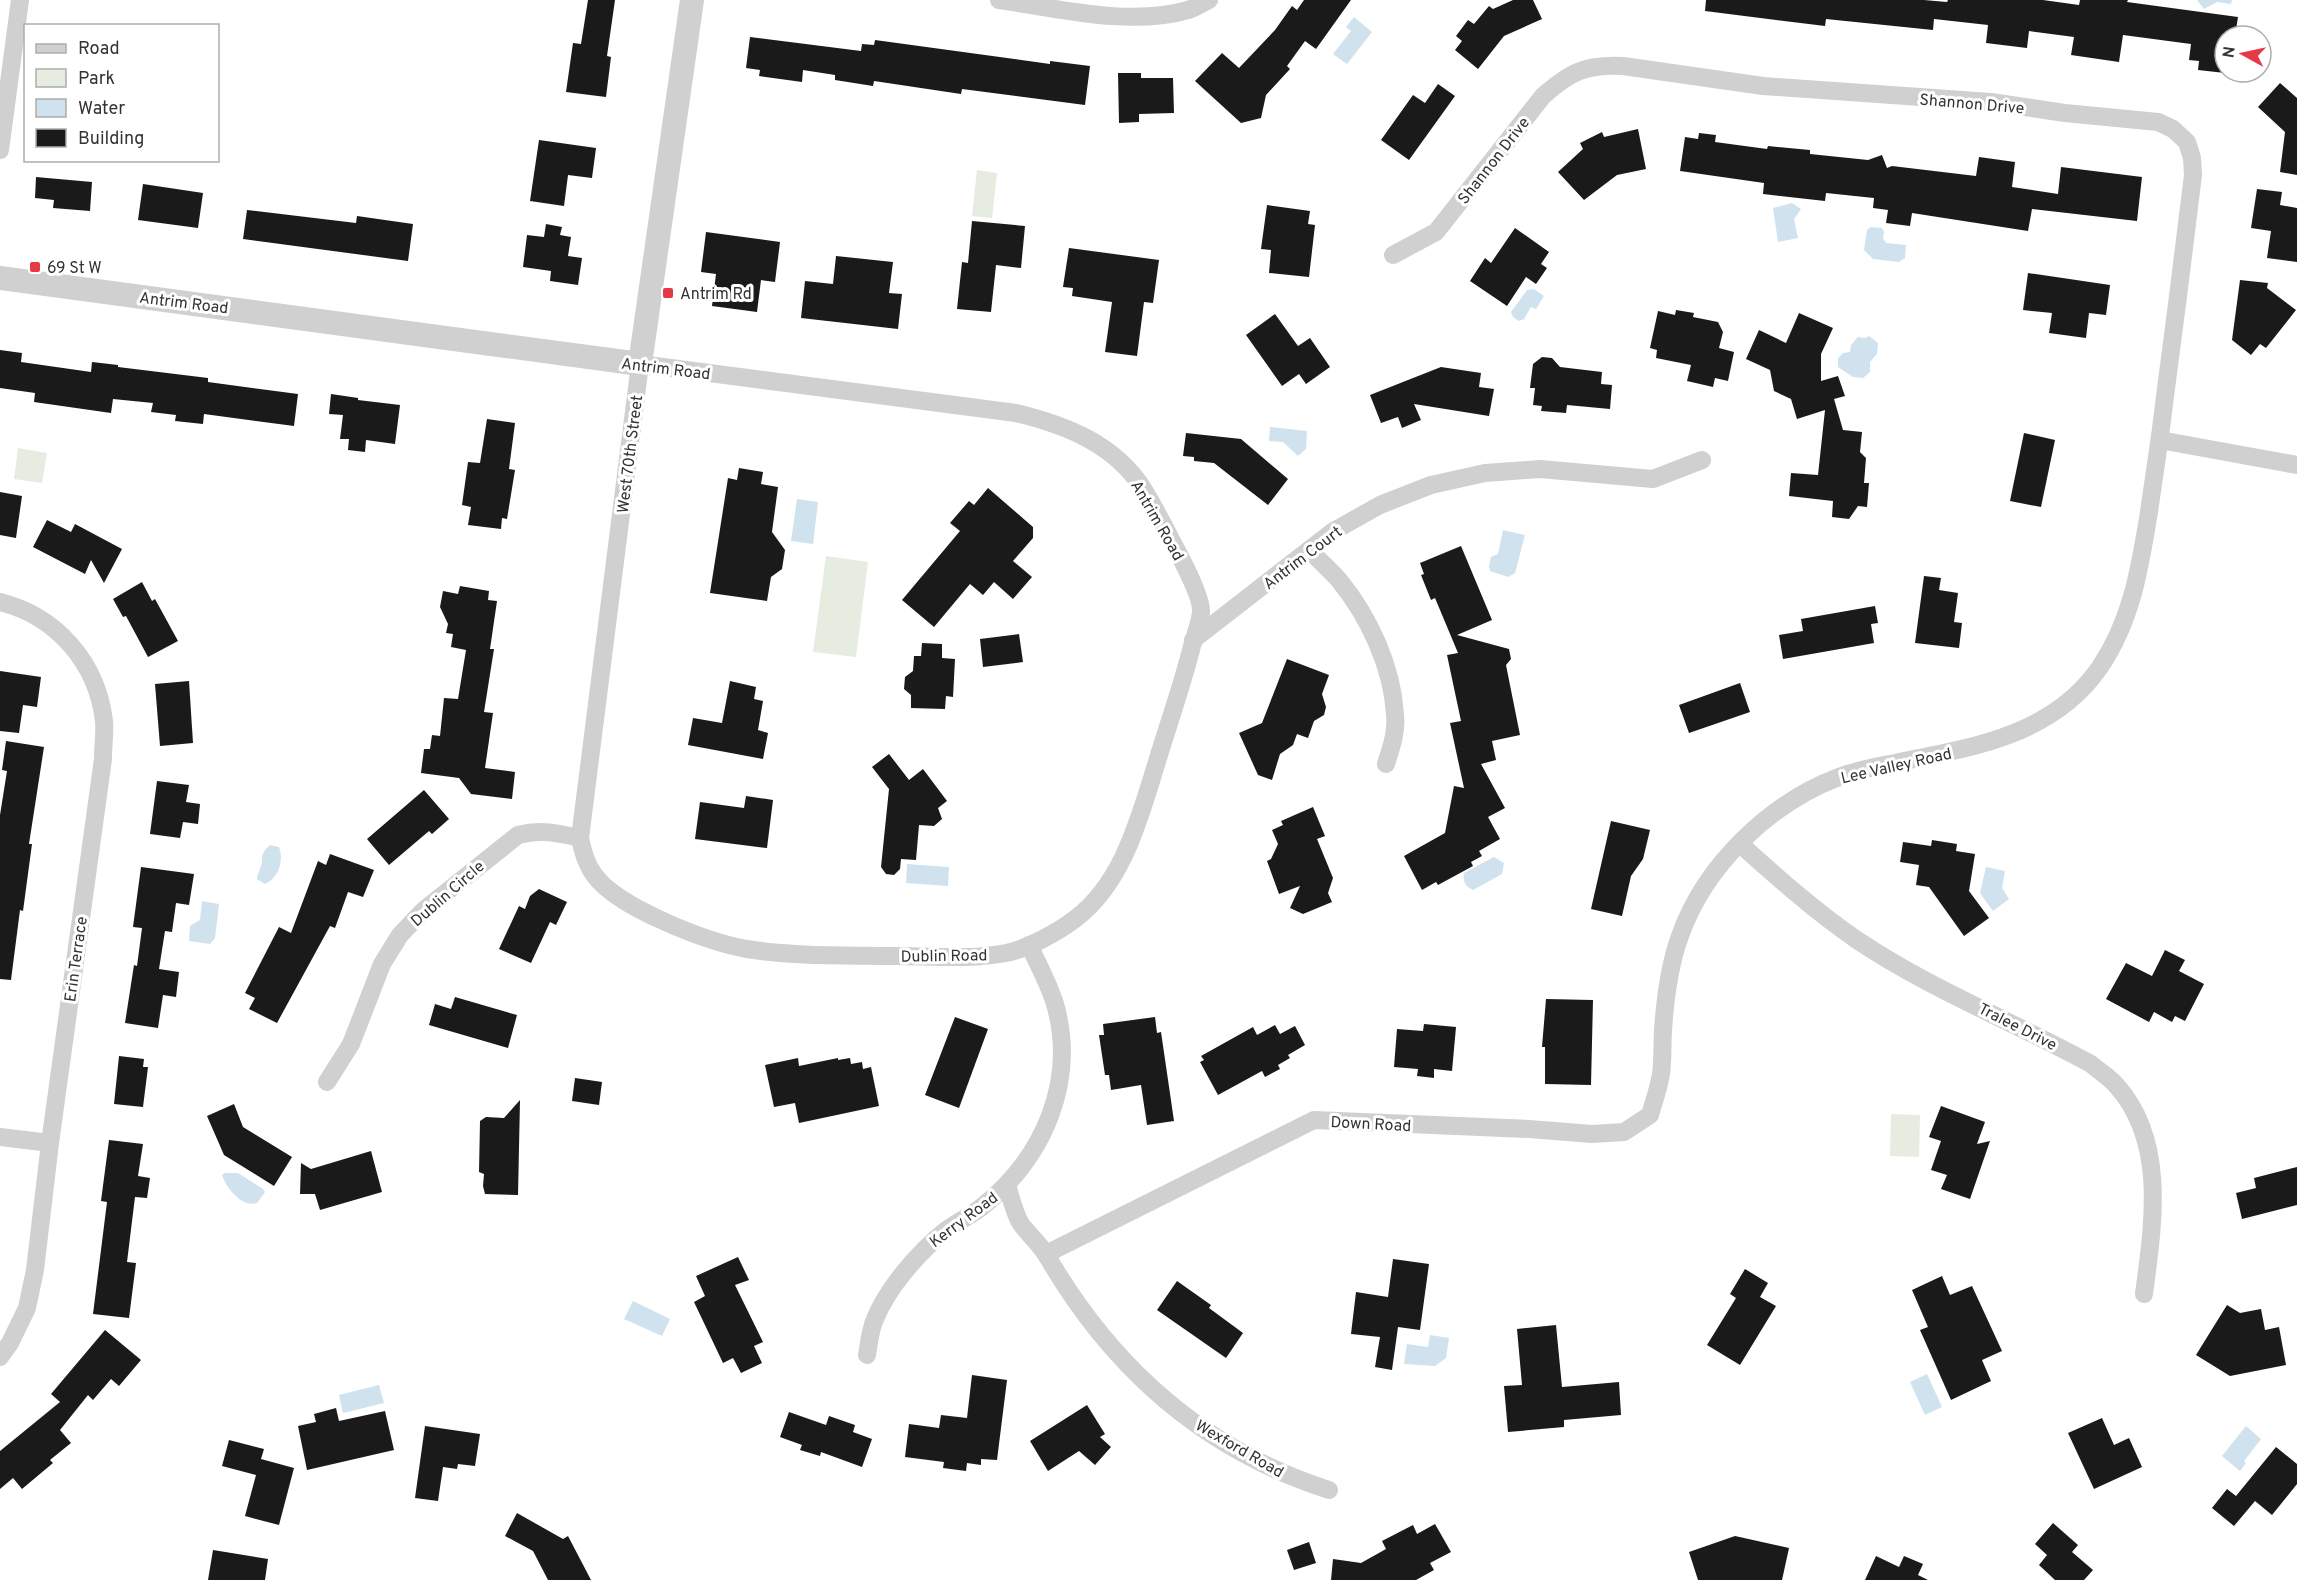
<svg xmlns="http://www.w3.org/2000/svg" width="2297" height="1580" font-family="Overpass,sans-serif">
  <style>
    .green { fill: #e6ecdf }
    .water { fill: #cfe2ee }
    .building { fill: #1a1a1a }
    .lines { fill: none; stroke-linecap: round; stroke-linejoin: round }
    .minor { stroke: #d0d0d0; stroke-width: 18 }
    .tertiary { stroke: #d0d0d0; stroke-width: 24 }
    .poi-dot { fill: #e63946; stroke: #fff; stroke-width: 2 }
    .labels { text-anchor: middle; stroke-width: 6; stroke-linejoin: round; paint-order: stroke }
    .street-label { font-size: 16px; fill: #333; stroke: #fff }
    .poi-label { font-size: 16px; fill: #333; stroke: #fff; text-anchor: start }
  </style>
  <rect width="100%" height="100%" fill="#fff"/>
  <!-- green -->
  <g class="green">
    <path d="M977,170L997,173L992,218L972,216Z"/>
    <path d="M18,448L47,453L42,483L14,479Z"/>
    <path d="M826,556L868,562L856,657L813,652Z"/>
    <path d="M1891,1114L1920,1115L1919,1157L1890,1156Z"/>
  </g>
  <!-- water -->
  <g class="water">
    <path d="M2197,0H2232L2231,4L2217,2L2204,9Z"/>
    <path d="M1354,17L1372,32L1347,64L1333,54L1351,31L1346,27Z"/>
    <path d="M1792,203L1801,209L1794,219L1798,238L1778,242L1773,208Z"/>
    <path d="M1871,227L1882,228L1884,232L1883,238L1886,243L1906,245L1905,258L1899,262L1873,259L1864,250L1867,230Z"/>
    <path d="M1534,289L1544,296L1536,309L1531,307L1524,319L1519,321L1513,317L1511,312L1527,290Z"/>
    <path d="M1869,336L1878,343L1877,354L1870,362V372L1863,378L1853,377L1838,367V358L1843,353L1850,352L1851,345L1858,337L1865,338Z"/>
    <path d="M1270,427L1307,431L1306,449L1298,456L1283,442L1269,441Z"/>
    <path d="M797,499L818,502L813,544L791,541Z"/>
    <path d="M1503,530L1525,535L1515,573L1508,577L1490,571L1489,566L1491,557L1498,554Z"/>
    <path d="M270,845L279,847C284,860 279,878 265,884L257,879C257,875 259,872 260,869C265,858 257,857 270,845Z"/>
    <path d="M1494,857L1504,863L1502,874L1473,890C1465,886 1463,882 1464,873Z"/>
    <path d="M907,864L949,867L948,886L906,883Z"/>
    <path d="M1986,867L2005,871L2002,888L2009,899L1993,911L1980,893Z"/>
    <path d="M202,901L219,904L215,938L210,944L189,941L190,926L200,920Z"/>
    <path d="M225,1173H238L263,1189L265,1192L257,1203C242,1208 226,1188 222,1175Z"/>
    <path d="M633,1301L670,1319L662,1336L624,1319Z"/>
    <path d="M1430,1335L1449,1338L1446,1358L1435,1366L1404,1364L1407,1344L1428,1347Z"/>
    <path d="M1927,1374L1942,1407L1925,1415L1910,1382Z"/>
    <path d="M379,1385L384,1403L343,1413L339,1395Z"/>
    <path d="M2246,1426L2261,1439L2244,1461L2246,1463L2240,1471L2222,1456Z"/>
  </g>
  <!-- building -->
  <g class="building">
    <path d="M588,0H615L607,56L611,57L606,97L566,92L573,43L581,44Z"/>
    <path d="M1304,0H1351L1316,49L1305,41L1287,66L1290,69L1266,95L1261,118L1241,123L1195,81L1222,53L1239,68L1275,30L1292,6L1297,10Z"/>
    <path d="M1513,0H1533L1542,19L1504,36L1478,69L1455,50L1462,41L1456,36L1468,20L1474,24L1489,6L1493,9Z"/>
    <path d="M1706,0H1924L1947,2L1948,0H2043L2079,5L2080,0H2128L2127,2L2238,17L2235,36H2225V73L2198,70L2199,61L2189,60L2191,44L2123,35L2119,62L2071,55L2074,37L2029,31L2027,48L1986,43L1988,25L1934,19L1933,30L1826,19L1825,26L1705,11Z"/>
    <path d="M750,37L861,51L862,44L874,45L875,40L1050,64V61L1090,66L1085,105L962,89L961,94L874,81L873,86L835,80V75L803,70L802,82L759,76L760,70L746,68Z"/>
    <path d="M1118,73H1141V78H1173L1174,113L1139,114V122L1119,123Z"/>
    <path d="M2280,83L2297,98V175L2280,172L2285,132L2258,107Z"/>
    <path d="M1438,84L1455,96L1409,160L1381,140L1413,95L1425,103Z"/>
    <path d="M1638,129L1646,169L1617,175L1584,200L1558,172L1583,149L1580,143L1602,132L1604,137Z"/>
    <path d="M1699,133L1716,135L1715,142L1767,149L1768,146L1810,150V154L1868,160L1882,155L1887,168L1892,166L1976,176L1979,157L2015,162L2012,187L2058,194L2061,167L2142,177L2137,221L2032,209L2028,231L1912,213L1910,226L1886,223L1888,210L1873,208L1874,198L1826,193L1825,201L1763,194L1764,183L1680,171L1685,137L1698,139Z"/>
    <path d="M539,140L596,148L592,178L568,175L564,206L530,201Z"/>
    <path d="M36,177L92,182L90,211L53,208L54,200L35,198Z"/>
    <path d="M143,184L203,193L198,228L138,220Z"/>
    <path d="M2257,189L2282,192L2280,205L2297,208V262L2267,258L2271,231L2251,228Z"/>
    <path d="M1267,205L1310,211L1308,224L1315,225L1309,277L1269,273L1271,250L1261,249Z"/>
    <path d="M247,210L356,223L357,216L413,224L408,261L243,239Z"/>
    <path d="M972,221L1025,226L1021,268L996,265L991,312L957,309L962,262L968,263Z"/>
    <path d="M546,224L562,227L560,235L571,237L568,256L582,258L578,285L550,281L551,271L523,267L527,235L544,237Z"/>
    <path d="M1515,228L1549,252L1541,264L1547,268L1536,284L1526,277L1507,306L1470,281L1485,258L1491,263Z"/>
    <path d="M706,232L780,242L775,282L761,280L757,312L712,306L716,274L701,272Z"/>
    <path d="M1069,248L1159,260L1153,303L1144,302L1137,356L1105,352L1112,302L1072,296L1073,288L1063,287Z"/>
    <path d="M836,256L893,262L889,293L902,294L898,329L801,318L805,281L833,284Z"/>
    <path d="M2028,273L2110,285L2106,315L2089,313L2086,338L2049,333L2052,313L2023,310Z"/>
    <path d="M2240,280L2268,283L2267,288L2296,310L2266,348L2260,344L2251,355L2232,340Z"/>
    <path d="M1676,310L1694,313L1693,317L1718,322L1723,332L1719,348L1734,352L1728,381L1715,378L1713,387L1687,381L1691,365L1656,358L1657,350L1650,348L1658,311L1675,315Z"/>
    <path d="M1799,313L1833,328L1821,354V381L1838,376L1845,396L1834,399L1843,430L1862,432L1860,452L1866,458L1864,483H1869L1867,507L1858,506L1849,519L1832,517L1833,501L1789,496L1791,473L1818,475L1825,410L1797,419L1791,399L1774,391L1770,370L1746,359L1759,330L1786,343Z"/>
    <path d="M1275,314L1298,346L1310,338L1330,367L1306,384L1299,374L1282,386L1246,335Z"/>
    <path d="M0,350L22,353L21,362L91,372L92,362L118,365V367L208,378V382L298,394L294,426L204,414L203,424L175,421L176,415L151,412L153,403L113,399L111,413L34,402L35,393L0,388Z"/>
    <path d="M1542,357L1552,358L1560,367L1602,372L1601,384L1612,385L1610,409L1567,405L1566,413L1541,411L1542,406L1533,405L1535,388H1530L1533,364Z"/>
    <path d="M1441,367L1481,373L1479,387L1494,389L1489,416L1414,404L1421,420L1402,428L1398,417L1381,423L1370,395Z"/>
    <path d="M331,394L358,398V400L400,405L395,444L366,440L365,452L348,450L349,439H340L343,415L329,414Z"/>
    <path d="M487,419L515,423L509,469L515,470L507,519L502,518L501,529L468,525L471,507L462,505L468,462L480,463Z"/>
    <path d="M1186,433L1241,439L1288,479L1268,505L1214,463L1194,461V457L1183,456Z"/>
    <path d="M2024,433L2055,440L2041,507L2010,501Z"/>
    <path d="M739,468L763,472L761,484L778,487L772,532L785,550L782,569L771,577L767,601L710,593L728,478L737,480Z"/>
    <path d="M988,488L1033,527V538L1013,561L1032,577L1013,599L994,582L983,595L970,584L934,627L902,600L960,531L950,523L969,501L974,505Z"/>
    <path d="M0,492L22,496L16,538L0,535Z"/>
    <path d="M47,520L71,532L75,524L122,549L104,583L91,560L85,574L33,547Z"/>
    <path d="M1461,546L1492,620L1457,635L1509,649L1511,659L1506,665L1520,735L1492,741L1496,760L1481,764L1505,808L1488,817L1500,839L1479,851L1482,856L1471,862L1473,866L1438,885L1436,882L1422,890L1404,856L1445,833L1454,786L1464,788L1450,723L1461,721L1447,655L1458,653L1435,598L1431,600L1421,575L1424,574L1420,563Z"/>
    <path d="M1924,576L1941,578L1939,590L1958,593L1954,622L1962,623L1959,648L1915,643Z"/>
    <path d="M142,582L152,601L155,599L178,641L148,657L126,616L123,617L113,599Z"/>
    <path d="M460,586L489,591L488,600L497,601L490,649H494L484,712L493,713L485,768L515,772L512,799L471,794L459,778L421,773L424,749H430L432,735L440,736L444,698L458,699L466,650L451,647L453,634L446,633L448,624L440,607L443,591L458,594Z"/>
    <path d="M1875,606L1878,623L1871,624L1874,643L1783,659L1779,635L1803,631L1801,619Z"/>
    <path d="M1019,634L1023,662L983,667L980,639Z"/>
    <path d="M922,643L942,644V658L955,659L953,697L946,696L945,709L911,708V695L904,689L905,677L913,671L914,656H921Z"/>
    <path d="M1287,659L1329,675L1322,694L1326,707L1324,715L1314,721L1308,738L1297,734L1293,745L1280,754L1272,780L1258,775L1239,733L1262,723Z"/>
    <path d="M0,671L41,677L37,707L23,705L19,733L0,731Z"/>
    <path d="M189,681L193,743L160,746L155,684Z"/>
    <path d="M730,681L756,687L754,699L763,701L758,730L768,733L763,759L688,745L693,718L722,723Z"/>
    <path d="M1740,683L1750,712L1689,733L1679,705Z"/>
    <path d="M6,741L44,747L29,844H32L23,911L20,910L11,980L0,979V815L7,771L2,770Z"/>
    <path d="M889,754L909,780L923,769L947,801L938,808L942,819L934,826L919,825L916,860L901,859L900,869L894,875L886,874L881,867L889,789L872,767Z"/>
    <path d="M157,781L189,785L186,802L200,804L198,824L183,822L180,838L150,834Z"/>
    <path d="M424,790L449,819L432,834L429,831L389,865L367,839Z"/>
    <path d="M746,796L773,800L767,848L695,839L700,802L744,808Z"/>
    <path d="M1313,807L1325,836L1317,839L1333,878L1328,893L1332,902L1303,914L1290,908L1300,886L1279,894L1267,861L1271,859L1278,844L1272,830L1283,825L1281,821Z"/>
    <path d="M1611,821L1650,830L1643,859L1631,876L1622,916L1591,909Z"/>
    <path d="M1932,840L1957,844L1956,851L1975,854L1969,891L1989,918L1964,936L1929,887L1916,885L1919,865L1900,862L1903,842L1931,846Z"/>
    <path d="M330,854L374,870L363,897L348,892L335,928L330,926L277,1023L249,1009L255,998L245,993L279,927L291,933L318,861L326,865Z"/>
    <path d="M141,867L194,874L189,905L176,903L172,932L165,931L159,969L179,972L176,997L163,995L158,1028L125,1023L134,965L137,966L142,928L133,927Z"/>
    <path d="M539,889L567,902L556,925L550,922L531,963L499,949L519,906L525,909L530,896Z"/>
    <path d="M2165,950L2185,960L2179,971L2204,984L2185,1021L2175,1016L2172,1022L2154,1012L2149,1022L2106,999L2126,963L2152,976Z"/>
    <path d="M455,997L517,1015L508,1048L429,1025L435,1004L451,1009Z"/>
    <path d="M1546,999L1593,1000L1591,1085L1545,1084V1047H1542Z"/>
    <path d="M955,1017L988,1029L959,1108L925,1095Z"/>
    <path d="M1155,1017L1157,1033L1161,1032L1174,1121L1147,1125L1141,1085L1111,1090L1109,1075H1105L1099,1035H1104L1103,1024Z"/>
    <path d="M1424,1024L1456,1027L1452,1071L1434,1069V1078L1417,1076L1418,1069L1394,1067L1397,1029L1423,1031Z"/>
    <path d="M1275,1025L1280,1034L1295,1026L1305,1045L1288,1055L1290,1058L1278,1065L1280,1069L1265,1077L1262,1071L1218,1095L1200,1062L1204,1060L1201,1056L1253,1027L1257,1035Z"/>
    <path d="M119,1056L144,1059L143,1067H148L143,1107L114,1104Z"/>
    <path d="M798,1058L799,1066L838,1058V1060L850,1058L851,1064L862,1062L863,1069L871,1067L879,1106L799,1123L795,1103L774,1107L765,1065Z"/>
    <path d="M575,1078L602,1082L599,1105L572,1101Z"/>
    <path d="M520,1100L518,1195L485,1194L483,1186L484,1174L479,1172L480,1121L486,1117L504,1118Z"/>
    <path d="M234,1104L243,1127L292,1157L274,1186L224,1155L207,1116Z"/>
    <path d="M1941,1106L1985,1122L1977,1144L1990,1141L1970,1199L1941,1189L1947,1175L1931,1170L1941,1141L1929,1137Z"/>
    <path d="M109,1140L143,1144L138,1176L150,1178L147,1198L135,1197L127,1262L136,1263L129,1318L93,1314L107,1202L101,1201Z"/>
    <path d="M371,1151L382,1192L320,1210L315,1194H300L301,1163L311,1169Z"/>
    <path d="M2297,1167V1205L2242,1219L2236,1193L2256,1188L2254,1178Z"/>
    <path d="M738,1257L749,1280L735,1285L763,1342L754,1346L762,1363L741,1373L733,1358L723,1363L694,1302L705,1296L696,1276Z"/>
    <path d="M1393,1259L1429,1264L1420,1330L1398,1327L1392,1370L1375,1367L1380,1337L1351,1334L1356,1292L1388,1297Z"/>
    <path d="M1745,1269L1768,1283L1760,1297L1776,1306L1740,1365L1707,1345L1736,1298L1730,1294Z"/>
    <path d="M1942,1276L1950,1295L1972,1286L2002,1351L1982,1360L1991,1381L1951,1400L1920,1330L1928,1327L1912,1290Z"/>
    <path d="M1177,1281L1211,1305L1209,1308L1243,1333L1226,1358L1157,1310Z"/>
    <path d="M2227,1305L2240,1313L2261,1309L2265,1330L2279,1327L2286,1365L2230,1376L2196,1355Z"/>
    <path d="M1556,1325L1562,1387L1619,1382L1621,1415L1564,1420V1427L1508,1432L1504,1386L1522,1385L1517,1329Z"/>
    <path d="M105,1330L141,1360L119,1386L111,1379L93,1400L88,1395L60,1430L71,1443L50,1460L53,1463L22,1489L13,1478L0,1489V1451L60,1402L51,1394Z"/>
    <path d="M972,1375L1007,1380L997,1460L981,1459V1465L967,1463L966,1471L943,1468L944,1462L905,1457L909,1424L939,1428L941,1415L967,1418Z"/>
    <path d="M1087,1405L1105,1434L1100,1437L1111,1447L1095,1465L1079,1451L1048,1471L1030,1441Z"/>
    <path d="M336,1408L339,1421L385,1411L394,1450L307,1470L298,1426L316,1422L314,1414Z"/>
    <path d="M789,1412L826,1425L829,1416L855,1425L853,1432L872,1439L862,1467L821,1452L820,1456L800,1450L802,1445L780,1437Z"/>
    <path d="M2102,1418L2114,1445L2129,1438L2142,1467L2094,1489L2068,1433Z"/>
    <path d="M425,1426L480,1434L475,1466L458,1464L457,1469L443,1467L438,1501L415,1498Z"/>
    <path d="M229,1440L264,1449L261,1459L294,1468L279,1525L245,1516L256,1475L222,1466Z"/>
    <path d="M2276,1447L2297,1464V1484L2272,1515L2255,1501L2234,1526L2212,1508L2227,1489L2236,1496Z"/>
    <path d="M517,1513L563,1539L568,1536L591,1580H548L533,1551L505,1536Z"/>
    <path d="M2053,1523L2078,1545L2072,1552L2093,1570L2084,1580H2055L2039,1565L2047,1555L2035,1544Z"/>
    <path d="M1435,1524L1451,1552L1430,1563L1434,1570L1416,1580H1331L1333,1559L1361,1563L1386,1549L1382,1541L1413,1525L1417,1534Z"/>
    <path d="M1735,1536L1789,1548L1782,1580H1698L1689,1552Z"/>
    <path d="M1309,1542L1316,1563L1294,1570L1287,1550Z"/>
    <path d="M213,1550L268,1559L265,1580H208Z"/>
    <path d="M1876,1556L1899,1567L1904,1556L1923,1564L1918,1575L1928,1580H1865Z"/>
  </g>
  <g class="lines">
    <!-- minor -->
    <g class="minor">
      <path d="M999,0C1057,8 1130,27 1188,10C1195,8 1202,3 1209,0"/>
      <path d="M0,150L20,0"/>
      <path d="M640,364L1016,413C1066,425 1115,444 1144,490C1155,508 1165,528 1175,547C1182,560 1202,598 1201,612C1200,623 1195,635 1192,646C1182,686 1168,725 1156,765C1139,819 1123,883 1075,919C1058,932 1027,949 1006,953C970,960 931,956 894,956C845,955 796,957 747,949C707,942 619,908 595,876C586,864 583,852 580,838Z"/>
      <path d="M2160,440L2297,465"/>
      <path d="M1309,550C1319,560 1330,570 1339,580C1369,617 1392,666 1395,714C1397,732 1391,748 1386,764"/>
      <path d="M0,602C56,616 97,662 104,721C105,733 103,746 103,759L50,1143L35,1270L27,1308L10,1343L0,1357"/>
      <path d="M1193,640L1332,532L1380,505L1431,485L1485,473L1540,469L1653,479L1702,460"/>
      <path d="M1740,844C1778,878 1815,911 1857,940C1930,989 2014,1022 2091,1064C2099,1071 2109,1077 2116,1085C2167,1141 2153,1225 2144,1294"/>
      <path d="M327,1082L351,1044L382,964L400,935L424,910L518,835C540,829 558,833 580,838"/>
      <path d="M0,1137L50,1143"/>
      <path d="M1007,1185C1011,1197 1014,1213 1021,1224C1029,1235 1040,1244 1047,1256C1112,1368 1204,1450 1329,1490"/>
      <path d="M1046,1254L1314,1120L1529,1129L1592,1134L1624,1132L1650,1115C1654,1101 1659,1087 1661,1074C1663,1060 1662,1045 1663,1031C1665,999 1669,966 1680,936C1705,865 1770,803 1839,777C1859,769 1882,766 1904,761C1977,747 2055,733 2100,667C2132,620 2140,567 2149,512C2154,476 2160,440 2164,404C2174,328 2184,251 2193,175L2192,158L2187,142L2173,129L2158,122L2065,113L1991,102L1763,86L1623,66C1586,64 1570,72 1543,96L1436,232L1393,255"/>
      <path d="M867,1355C869,1344 870,1330 875,1319C888,1287 919,1252 945,1231C957,1222 972,1215 983,1206C1044,1157 1077,1081 1055,1004C1049,984 1038,964 1029,945"/>
    </g>
    <!-- tertiary -->
    <path class="tertiary" d="M0,278L640,364L692,0"/>
  </g>
  <!-- markers -->
  <g class="poi-dot">
    <rect x="29" y="261" width="12" height="12" rx="3"/>
    <rect x="662" y="287" width="12" height="12" rx="3"/>
  </g>
  <g class="labels">
    <!-- street labels -->
    <g class="street-label">
      <text transform="translate(1972 103) rotate(5)" y="6">Shannon Drive</text>
      <text transform="translate(1493 160) rotate(-52)" y="6">Shannon Drive</text>
      <text transform="translate(184 302) rotate(7)" y="6">Antrim Road</text>
      <text transform="translate(666 368) rotate(7)" y="6">Antrim Road</text>
      <text transform="translate(629 454) rotate(-83)" y="6">West 70th Street</text>
      <text transform="translate(1158 520) rotate(60)" y="6">Antrim Road</text>
      <text transform="translate(1302 557) rotate(-37)" y="6">Antrim Court</text>
      <text transform="translate(1896 765) rotate(-13)" y="6">Lee Valley Road</text>
      <text transform="translate(447 893) rotate(-41)" y="6">Dublin Circle</text>
      <text transform="translate(944 955) rotate(-1)" y="6">Dublin Road</text>
      <text transform="translate(75 959) rotate(-82)" y="6">Erin Terrace</text>
      <text transform="translate(2018 1026) rotate(27)" y="6">Tralee Drive</text>
      <text transform="translate(1371 1123) rotate(3)" y="6">Down Road</text>
      <text transform="translate(963 1219) rotate(-37)" y="6">Kerry Road</text>
      <text transform="translate(1240 1448) rotate(30)" y="6">Wexford Road</text>
    </g>
    <!-- poi labels -->
    <g class="poi-label">
      <text x="47" y="273">69 St W</text>
      <text x="680" y="299">Antrim Rd</text>
    </g>
  </g>
  <!-- legend -->
  <rect x="24" y="24" width="195" height="138" fill="#ffffff" stroke="#adadad" stroke-width="1.5"/>
  <rect x="36" y="44" width="30" height="9" fill="#d0d0d0" stroke="#adadad" stroke-width="1.5"/>
  <text x="78" y="54" font-size="18" fill="#333333">Road</text>
  <rect x="36" y="69" width="30" height="18" fill="#e6ecdf" stroke="#adadad" stroke-width="1.5"/>
  <text x="78" y="84" font-size="18" fill="#333333">Park</text>
  <rect x="36" y="99" width="30" height="18" fill="#cfe2ee" stroke="#adadad" stroke-width="1.5"/>
  <text x="78" y="114" font-size="18" fill="#333333">Water</text>
  <rect x="36" y="129" width="30" height="18" fill="#1a1a1a" stroke="#adadad" stroke-width="1.5"/>
  <text x="78" y="144" font-size="18" fill="#333333">Building</text>
  <!-- north arrow -->
  <g transform="translate(2243 54) rotate(278)"><circle r="28" fill="#ffffff" stroke="#adadad" stroke-width="1.5"/>
  <path d="M0-4.5L10 22L0 15L-10 22Z" fill="#e63946"/>
  <text y="-9" font-size="16" font-weight="bold" text-anchor="middle" fill="#333333">N</text>
  </g>
</svg>
